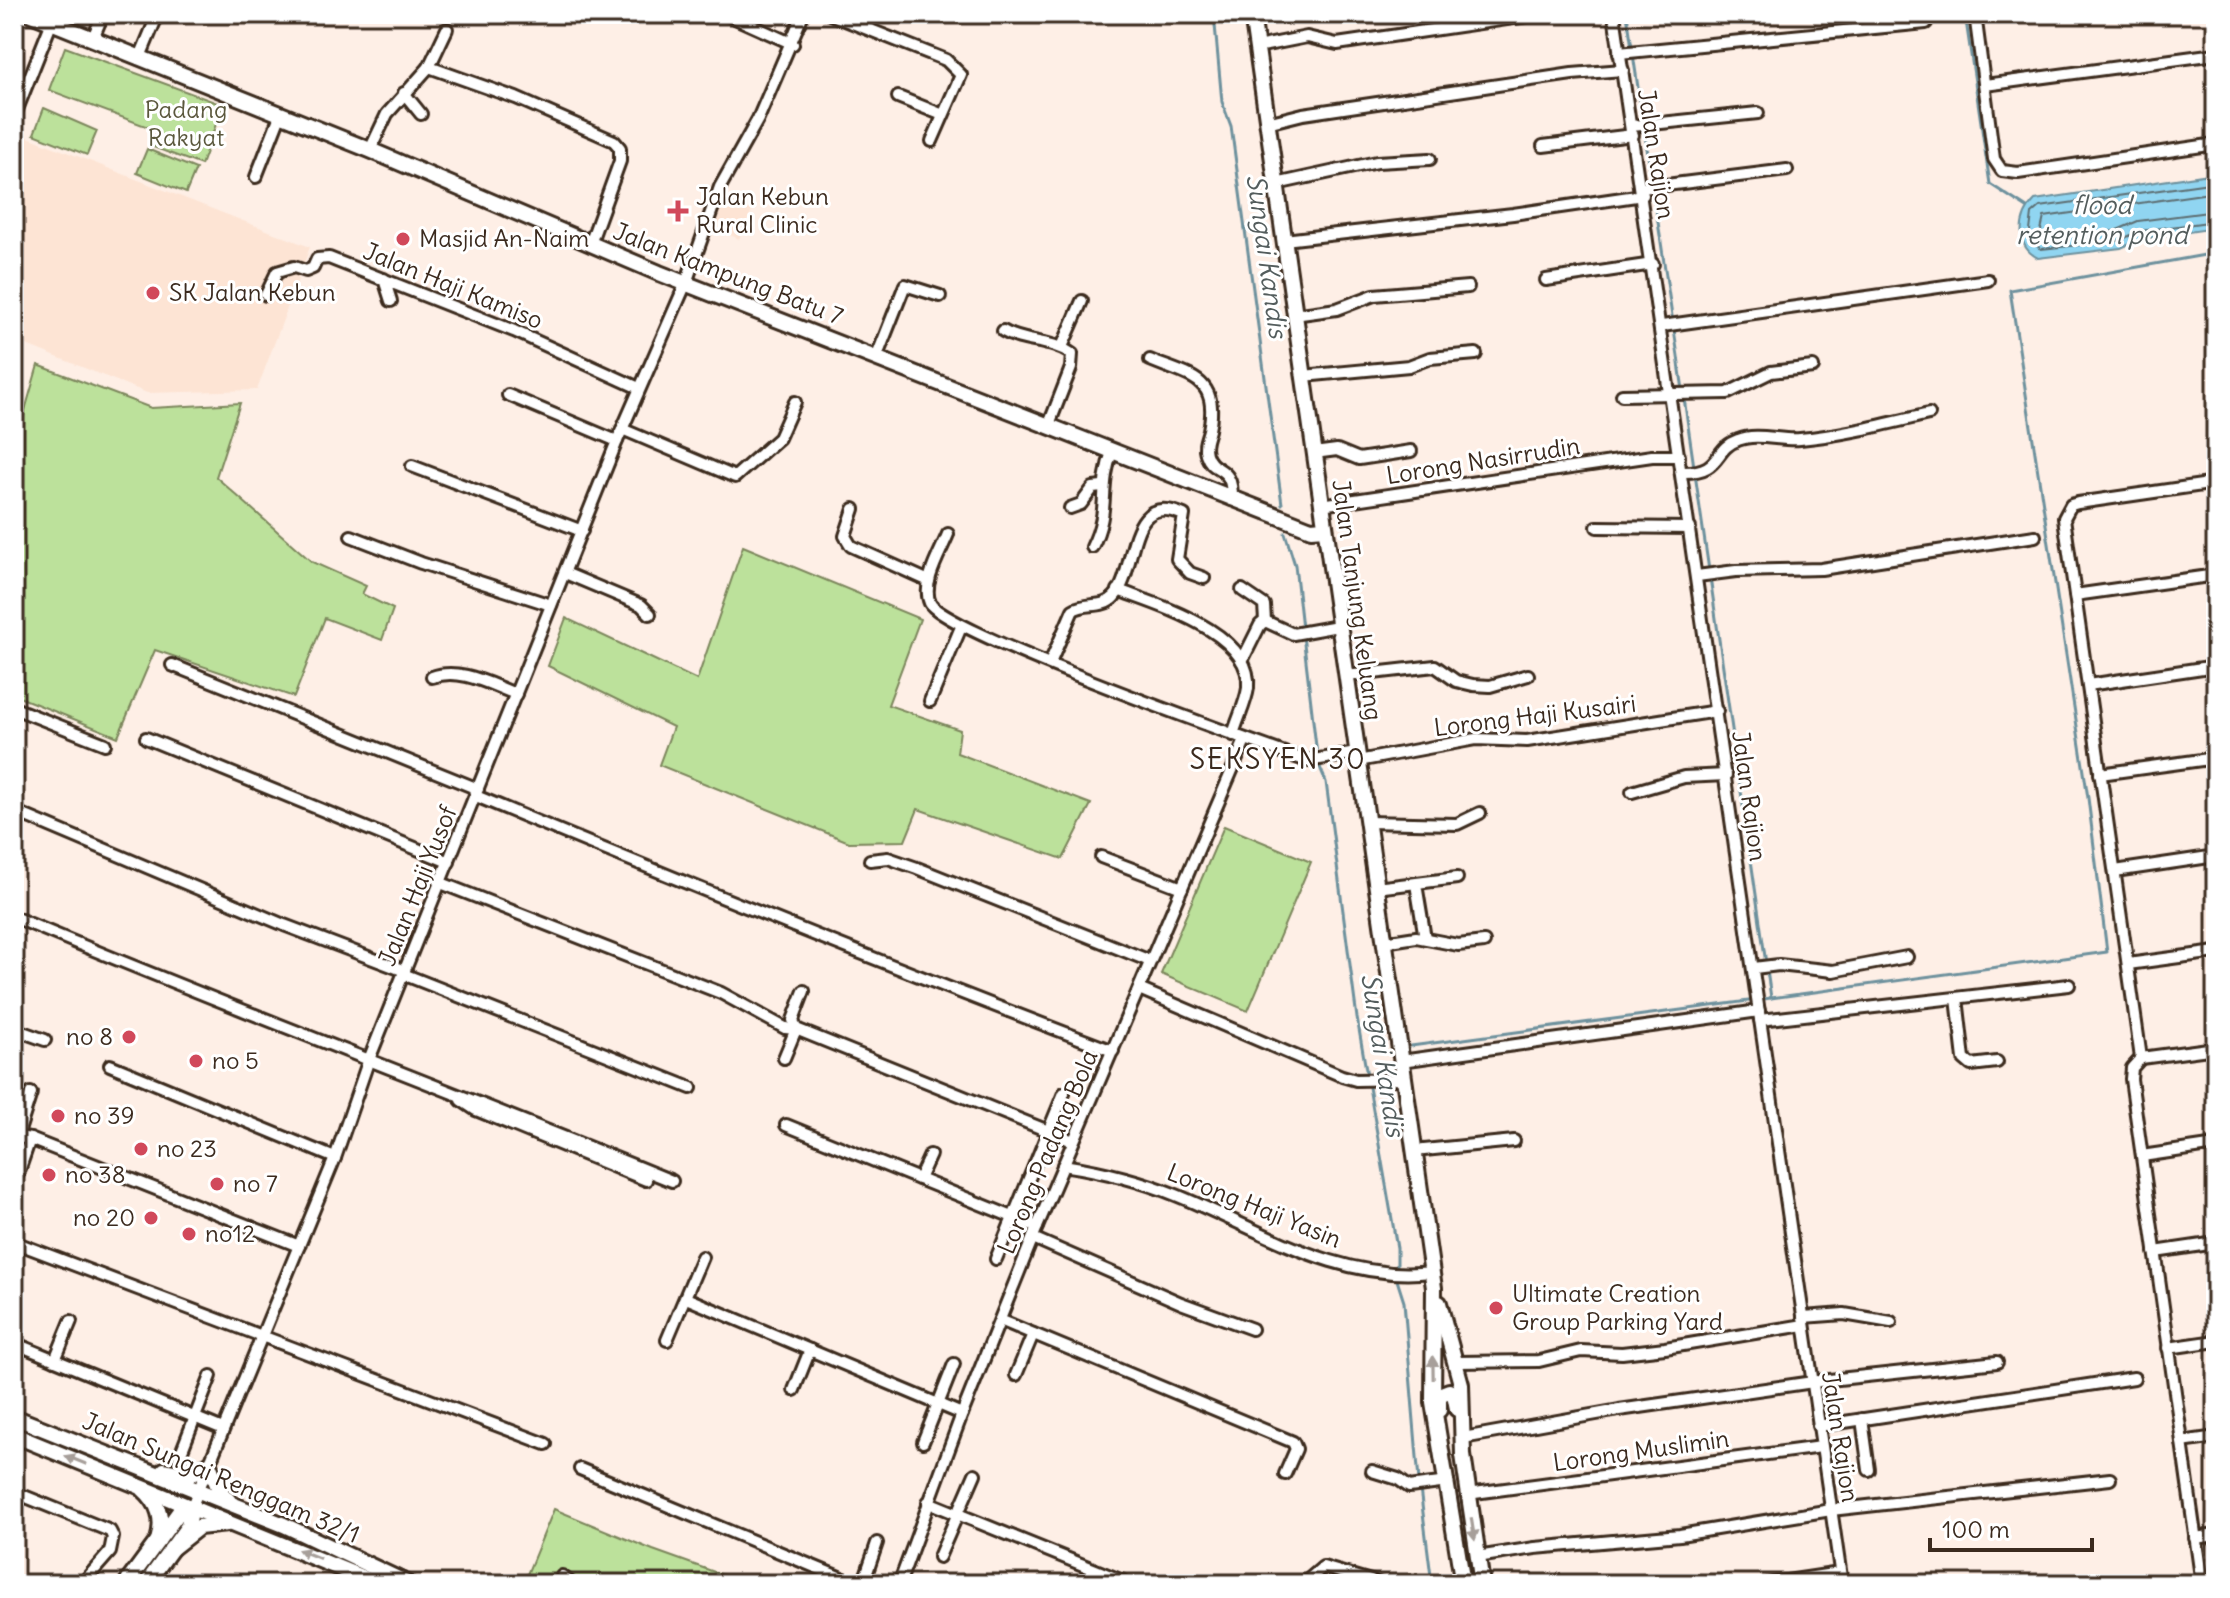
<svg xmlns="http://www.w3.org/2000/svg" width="2230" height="1598" font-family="Delius,sans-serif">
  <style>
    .built { fill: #fde4d4 }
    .green { fill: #bce19b; stroke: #7c865c; stroke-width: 2 }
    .water { fill: #90d5f1; stroke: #6e919d; stroke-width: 2 }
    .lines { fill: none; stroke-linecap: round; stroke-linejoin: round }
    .shore { stroke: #5d6e72; stroke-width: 2 }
    .stream { stroke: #6e919d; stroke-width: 3 }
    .minor-casing { stroke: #3b2a1e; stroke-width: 16 }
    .tertiary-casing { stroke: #3b2a1e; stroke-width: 20 }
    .secondary-casing { stroke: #3b2a1e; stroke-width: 20 }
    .minor { stroke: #fff; stroke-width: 10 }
    .tertiary { stroke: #fff; stroke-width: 14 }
    .secondary { stroke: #fff; stroke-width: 14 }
    .oneway { fill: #a79f9a }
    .poi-dot { fill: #d1495b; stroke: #fff; stroke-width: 3 }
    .labels { text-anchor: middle; stroke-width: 6; stroke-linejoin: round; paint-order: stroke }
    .park-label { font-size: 24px; fill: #5b583d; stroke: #fff }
    .street-label { font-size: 24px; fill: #3b2a1e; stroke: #fff }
    .poi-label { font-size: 24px; fill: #3b2a1e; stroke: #fff; text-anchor: start }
    .water-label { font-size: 26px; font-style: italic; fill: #545d5d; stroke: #fff }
    .quarter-label { font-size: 28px; letter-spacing: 2px; fill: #3b2a1e; stroke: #fff }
  </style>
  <rect width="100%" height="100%" fill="#feefe6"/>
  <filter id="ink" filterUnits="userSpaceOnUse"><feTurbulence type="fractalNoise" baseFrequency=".0125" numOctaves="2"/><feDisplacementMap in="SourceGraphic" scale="16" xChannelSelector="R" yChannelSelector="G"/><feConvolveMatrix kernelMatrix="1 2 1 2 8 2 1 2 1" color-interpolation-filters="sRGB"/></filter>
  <g filter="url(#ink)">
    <!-- built -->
    <g class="built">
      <path d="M18,133L310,247L257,390L147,393L14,340V143Z"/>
      <path d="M723,197L752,210L739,239L715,228L716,224L713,222Z"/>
    </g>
    <!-- green -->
    <g class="green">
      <path d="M65,47L223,105L201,165L153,147L159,131L49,90Z"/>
      <path d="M44,108L97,131L87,155L34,134Z"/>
      <path d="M147,149L196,169L186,193L137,173Z"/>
      <path d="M38,365L151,408L240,403L216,477L312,562L366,586L362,594L393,609L382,640L325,618L294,697L155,650L118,737L14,695V449Z"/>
      <path d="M743,546L920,619L888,705L960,730L957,753L1091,804L1063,859L918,809L905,841L849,842L659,765L673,727L548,666L566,618L697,680Z"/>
      <path d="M1224,826L1311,862L1248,1011L1161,974Z"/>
      <path d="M554,1509L653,1550L748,1584H523Z"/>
    </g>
    <!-- water -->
    <path class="water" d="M2216,173V228L2141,239L2121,248L2038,258C2015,246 2018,217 2035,200Z"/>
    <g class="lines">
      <!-- shore -->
      <g class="shore">
        <path d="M2216,182L2040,207L2032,214L2029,239L2041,249L2118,241L2140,231L2216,221"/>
        <path d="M2216,192L2044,217L2040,235L2044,239L2115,231L2138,221L2216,211"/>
      </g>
      <!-- stream -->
      <g class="stream">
        <path d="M1214,14L1222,102L1231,126L1282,504"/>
        <path d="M1627,14L1643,121"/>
        <path d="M1965,14L1990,184L2027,208"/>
        <path d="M1644,128L1683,390"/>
        <path d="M1684,398L1771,998L2107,952L2088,798L2010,290L2216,253"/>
        <path d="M1285,533L1295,565L1302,628"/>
        <path d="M1303,635L1317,755"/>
        <path d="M1318,762L1326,782L1357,1018L1397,1248V1280L1404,1302L1419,1481"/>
        <path d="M1411,1046L1771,998"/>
        <path d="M1420,1489L1432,1584"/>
      </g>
      <!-- minor casing -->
      <g class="minor-casing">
        <g id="minor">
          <path d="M726,14L793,44"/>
          <path d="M830,14L946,60L961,75L932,141"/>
          <path d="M1614,14L1842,1584"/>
          <path d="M1975,14L1994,159L2002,171L2018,173L2216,144"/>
          <path d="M93,38L103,14"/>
          <path d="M1257,47L1307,37L1337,44L1541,14"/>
          <path d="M1619,53L1926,23"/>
          <path d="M140,57L158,14"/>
          <path d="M429,67L516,98L614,141L620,148V161L590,244"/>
          <path d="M1985,85L2216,54"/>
          <path d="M404,93L421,114"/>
          <path d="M898,97L943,115"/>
          <path d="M14,117L55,14"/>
          <path d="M1267,123L1303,114L1572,74L1623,70"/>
          <path d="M1632,126L1758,113"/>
          <path d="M1543,146L1633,135"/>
          <path d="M370,150L387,114L429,67L447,29"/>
          <path d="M256,177L281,113"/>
          <path d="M1276,184L1377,162L1430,159"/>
          <path d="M1642,188L1787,170"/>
          <path d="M1284,240L1513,214L1643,195"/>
          <path d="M384,279L391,301"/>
          <path d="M1546,280L1653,264"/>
          <path d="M266,295L277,272L294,267L306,271L313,268L317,259L329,258L514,331L639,388"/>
          <path d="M1294,315L1337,309L1374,295L1468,287"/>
          <path d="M1662,326L1988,280"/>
          <path d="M1003,331C1025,344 1050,339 1072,354L1071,368L1048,427"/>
          <path d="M1062,347L1082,301"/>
          <path d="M877,356L905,285L940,296"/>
          <path d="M1150,360C1190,377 1220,377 1209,430C1207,438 1203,445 1206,454C1213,476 1233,462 1232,500"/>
          <path d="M1303,376L1409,366L1430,358L1476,354"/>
          <path d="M508,395L617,441"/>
          <path d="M1622,395L1728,393L1771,372L1813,367"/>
          <path d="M622,429L735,477L779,438L795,402"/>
          <path d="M1314,453L1337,450L1359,459L1411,451"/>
          <path d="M412,466L582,531"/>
          <path d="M1682,472C1723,473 1712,449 1738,440C1757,432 1780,441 1800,439C1844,435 1886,424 1929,414"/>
          <path d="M1321,505L1652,456H1679"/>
          <path d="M1070,508L1081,504L1093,488L1102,487"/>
          <path d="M854,509L845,536L851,546L929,581"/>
          <path d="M1597,527L1690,528"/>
          <path d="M948,534C941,552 921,583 930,603C943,632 1257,743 1307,761L1357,753"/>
          <path d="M351,536L421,563L551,605"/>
          <path d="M1092,547C1111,509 1098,489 1112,452"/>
          <path d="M565,573L641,605L650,614"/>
          <path d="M1697,576L1736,571L1821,569L2035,536"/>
          <path d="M1118,590C1157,605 1253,632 1248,688C1246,703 1237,720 1233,735"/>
          <path d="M1242,590L1264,605L1265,621"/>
          <path d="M2075,595L2216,575"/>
          <path d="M1242,661L1260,625L1265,621L1293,634L1338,626"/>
          <path d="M1050,663L1073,610C1086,602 1103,609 1114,597C1138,572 1125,488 1184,515L1177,559L1190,573L1204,578"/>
          <path d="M172,665L478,789"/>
          <path d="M1346,676L1435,666L1456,681L1473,685L1490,686L1528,675"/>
          <path d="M432,677C460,667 489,684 516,694"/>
          <path d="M2088,685L2216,666"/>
          <path d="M930,701L961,627"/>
          <path d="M14,708L105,744"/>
          <path d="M146,738L449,862"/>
          <path d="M1358,761L1476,739L1527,741L1717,711"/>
          <path d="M2100,774L2216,758"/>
          <path d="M1632,792L1684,777L1726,775"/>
          <path d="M476,796C687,884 899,970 1113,1051"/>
          <path d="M14,811L284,925L405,971"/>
          <path d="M1367,822L1457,824L1480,813"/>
          <path d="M1101,857L1182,888"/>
          <path d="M870,860L888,858L917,868L1150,961"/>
          <path d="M2115,871L2216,856"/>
          <path d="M441,883L721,993L785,1028L796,1029L1073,1141"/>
          <path d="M1416,884L1425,938"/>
          <path d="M1376,888L1457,878"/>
          <path d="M14,917C232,1009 454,1091 672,1181"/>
          <path d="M1384,942L1416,937L1458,945L1484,942"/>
          <path d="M2128,964L2216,952"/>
          <path d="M1754,968L1779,965L1833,971L1907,957"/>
          <path d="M403,974L691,1088"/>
          <path d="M1139,989L1342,1076L1356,1080L1404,1079"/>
          <path d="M1957,998L1964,1059L1971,1065L1997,1062"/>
          <path d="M1760,1020L2069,985"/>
          <path d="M14,1029L45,1040"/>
          <path d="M784,1058L796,1029L793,1020L804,991"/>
          <path d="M2141,1058L2064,518L2071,505L2078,503L2216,483"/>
          <path d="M2141,1058L2132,1068L2131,1079L2202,1584"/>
          <path d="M2141,1058L2216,1048"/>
          <path d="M1401,1061L1759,1011"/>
          <path d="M110,1065L335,1158"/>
          <path d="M461,1100L476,1110L646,1180"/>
          <path d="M786,1125L1037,1227"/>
          <path d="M14,1136L30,1139L299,1246"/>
          <path d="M17,1137L31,1093"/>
          <path d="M1414,1151L1514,1141"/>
          <path d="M2142,1156L2216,1145"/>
          <path d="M1063,1165C1102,1171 1139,1180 1176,1195C1258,1228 1339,1283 1431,1272"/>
          <path d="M18,1174L30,1139"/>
          <path d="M919,1179L930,1155"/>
          <path d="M1033,1238L1181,1303L1252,1329"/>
          <path d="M14,1242L546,1444"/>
          <path d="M2155,1252L2216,1243"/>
          <path d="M996,1259L1064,1093"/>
          <path d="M686,1298L962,1414"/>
          <path d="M1803,1317L1844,1314L1891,1322"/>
          <path d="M1000,1320L1293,1442L1296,1449L1285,1474"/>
          <path d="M667,1340L702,1257"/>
          <path d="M14,1343L223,1429"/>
          <path d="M2168,1348L2216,1341"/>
          <path d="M55,1360L71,1321"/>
          <path d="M1456,1362L1539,1361L1581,1351L1622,1353L1665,1348L1804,1325"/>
          <path d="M1016,1375L1033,1334"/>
          <path d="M794,1390L810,1350"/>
          <path d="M1862,1419L1869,1470"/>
          <path d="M1818,1426L2134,1378"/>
          <path d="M1463,1438L1619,1410L1820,1381L1997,1362"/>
          <path d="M923,1442L954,1364"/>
          <path d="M2182,1442L2216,1437"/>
          <path d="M179,1458L211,1376"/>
          <path d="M580,1469L856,1584"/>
          <path d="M1372,1471L1398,1479L1409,1487L1448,1482"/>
          <path d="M14,1492L110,1531L113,1537L110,1552L82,1584"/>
          <path d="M1467,1494L1821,1447"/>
          <path d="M928,1502L1130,1584"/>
          <path d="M192,1506L335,1158L368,1062L617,441L686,283L720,187L758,119L803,14"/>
          <path d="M2195,1538L2216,1535"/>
          <path d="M939,1557L975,1474"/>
          <path d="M1477,1557L1535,1548L1680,1535L1831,1510L2110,1479"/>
          <path d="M562,1576L572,1584"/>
          <path d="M198,1584H221"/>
          <path d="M863,1584L877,1543"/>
          <path d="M899,1584L962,1414L1037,1227L1245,740"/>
          <path d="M1303,1584L1323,1567L1381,1584"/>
          <path d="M1766,1584L1840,1573"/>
        </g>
      </g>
      <!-- tertiary casing -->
      <g class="tertiary-casing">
        <g id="tertiary">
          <path d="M31,14L370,150L659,273L1311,529L1324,528"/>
          <path d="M126,1584L179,1512L192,1506L188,1526L146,1584"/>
        </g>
      </g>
      <!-- secondary casing -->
      <g class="secondary-casing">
        <g id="secondary">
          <path d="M1252,14L1434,1288L1433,1402L1463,1584"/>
          <path d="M1439,1303L1461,1384L1463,1455L1482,1584"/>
          <path d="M1439,1410V1395L1449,1391L1454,1394L1457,1409"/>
          <path d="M14,1417L284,1525L409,1584"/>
          <path d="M14,1435L378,1584"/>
          <path d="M164,1470L189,1475L209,1464L219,1490L229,1501"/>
          <path d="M143,1489C160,1504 164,1520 158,1541"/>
          <path d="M171,1549L199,1527L227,1524"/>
        </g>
      </g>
      <!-- minor -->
      <use href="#minor" class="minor"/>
      <!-- tertiary -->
      <use href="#tertiary" class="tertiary"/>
      <!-- secondary -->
      <use href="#secondary" class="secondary"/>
    </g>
    <!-- one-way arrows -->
    <defs><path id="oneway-solid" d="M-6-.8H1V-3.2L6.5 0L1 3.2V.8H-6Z" transform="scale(2)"/></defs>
    <g class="oneway">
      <use href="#oneway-solid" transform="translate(1433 1368) rotate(-91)"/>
      <use href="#oneway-solid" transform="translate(76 1460) rotate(-158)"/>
      <use href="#oneway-solid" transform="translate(1473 1529) rotate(81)"/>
      <use href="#oneway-solid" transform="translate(309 1554) rotate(-158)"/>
    </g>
  </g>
  <!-- markers -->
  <g class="poi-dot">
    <path d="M674 199h8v8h8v8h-8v8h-8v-8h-8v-8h8z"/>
    <circle cx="403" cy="239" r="8"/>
    <circle cx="153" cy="293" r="8"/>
    <circle cx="129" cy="1037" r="8"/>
    <circle cx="196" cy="1061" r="8"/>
    <circle cx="58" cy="1116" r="8"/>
    <circle cx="141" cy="1149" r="8"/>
    <circle cx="49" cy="1175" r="8"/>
    <circle cx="217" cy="1184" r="8"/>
    <circle cx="151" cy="1218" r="8"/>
    <circle cx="189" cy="1234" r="8"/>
    <circle cx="1496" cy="1308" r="8"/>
  </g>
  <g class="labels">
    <!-- park labels -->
    <g class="park-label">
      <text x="186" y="118">Padang<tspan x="186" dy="28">Rakyat</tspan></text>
    </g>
    <!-- street labels -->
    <g class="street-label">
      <text transform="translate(1656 154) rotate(81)" y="8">Jalan Rajion</text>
      <text transform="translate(728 274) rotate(21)" y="8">Jalan Kampung Batu 7</text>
      <text transform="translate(453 286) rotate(22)" y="8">Jalan Haji Kamiso</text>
      <text transform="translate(1483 461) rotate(-9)" y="8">Lorong Nasirrudin</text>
      <text transform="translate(1357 600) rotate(82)" y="8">Jalan Tanjung Keluang</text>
      <text transform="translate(1535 716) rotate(-7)" y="8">Lorong Haji Kusairi</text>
      <text transform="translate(1749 796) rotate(82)" y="8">Jalan Rajion</text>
      <text transform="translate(418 886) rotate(-68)" y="8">Jalan Haji Yusof</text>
      <text transform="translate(1048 1152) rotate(-67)" y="8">Lorong Padang Bola</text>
      <text transform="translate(1254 1206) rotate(22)" y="8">Lorong Haji Yasin</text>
      <text transform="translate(1840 1437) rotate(81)" y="8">Jalan Rajion</text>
      <text transform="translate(1641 1451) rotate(-8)" y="8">Lorong Muslimin</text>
      <text transform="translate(221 1478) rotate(23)" y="8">Jalan Sungai Renggam 32/1</text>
    </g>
    <!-- poi labels -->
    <g class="poi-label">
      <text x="696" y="205">Jalan Kebun<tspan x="696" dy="28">Rural Clinic</tspan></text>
      <text x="419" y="247">Masjid An-Naim</text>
      <text x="169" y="301">SK Jalan Kebun</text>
      <text x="113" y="1045" text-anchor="end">no 8</text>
      <text x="212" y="1069">no 5</text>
      <text x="74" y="1124">no 39</text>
      <text x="157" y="1157">no 23</text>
      <text x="65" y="1183">no 38</text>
      <text x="233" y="1192">no 7</text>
      <text x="135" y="1226" text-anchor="end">no 20</text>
      <text x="205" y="1242">no12</text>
      <text x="1512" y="1302">Ultimate Creation<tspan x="1512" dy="28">Group Parking Yard</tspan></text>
    </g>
    <!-- water labels -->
    <g class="water-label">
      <text x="2102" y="214">flood<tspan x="2102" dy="30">retention pond</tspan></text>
      <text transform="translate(1267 256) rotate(82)" y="9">Sungai Kandis</text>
      <text transform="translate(1383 1055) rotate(81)" y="9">Sungai Kandis</text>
    </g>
    <!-- quarter labels -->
    <g class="quarter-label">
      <text x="1278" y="769">SEKSYEN 30</text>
    </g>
  </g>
  <!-- margin -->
  <rect width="2230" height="1598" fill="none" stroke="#fff" stroke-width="48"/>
  <rect x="24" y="24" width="2182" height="1550" fill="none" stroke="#3b2a1e" stroke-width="3" filter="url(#ink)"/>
  <!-- scale -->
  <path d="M1930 1538v12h162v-12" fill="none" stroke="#3b2a1e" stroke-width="4"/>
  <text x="1942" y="1538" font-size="24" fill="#3b2a1e" stroke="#ffffff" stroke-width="6" paint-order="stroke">100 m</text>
</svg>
